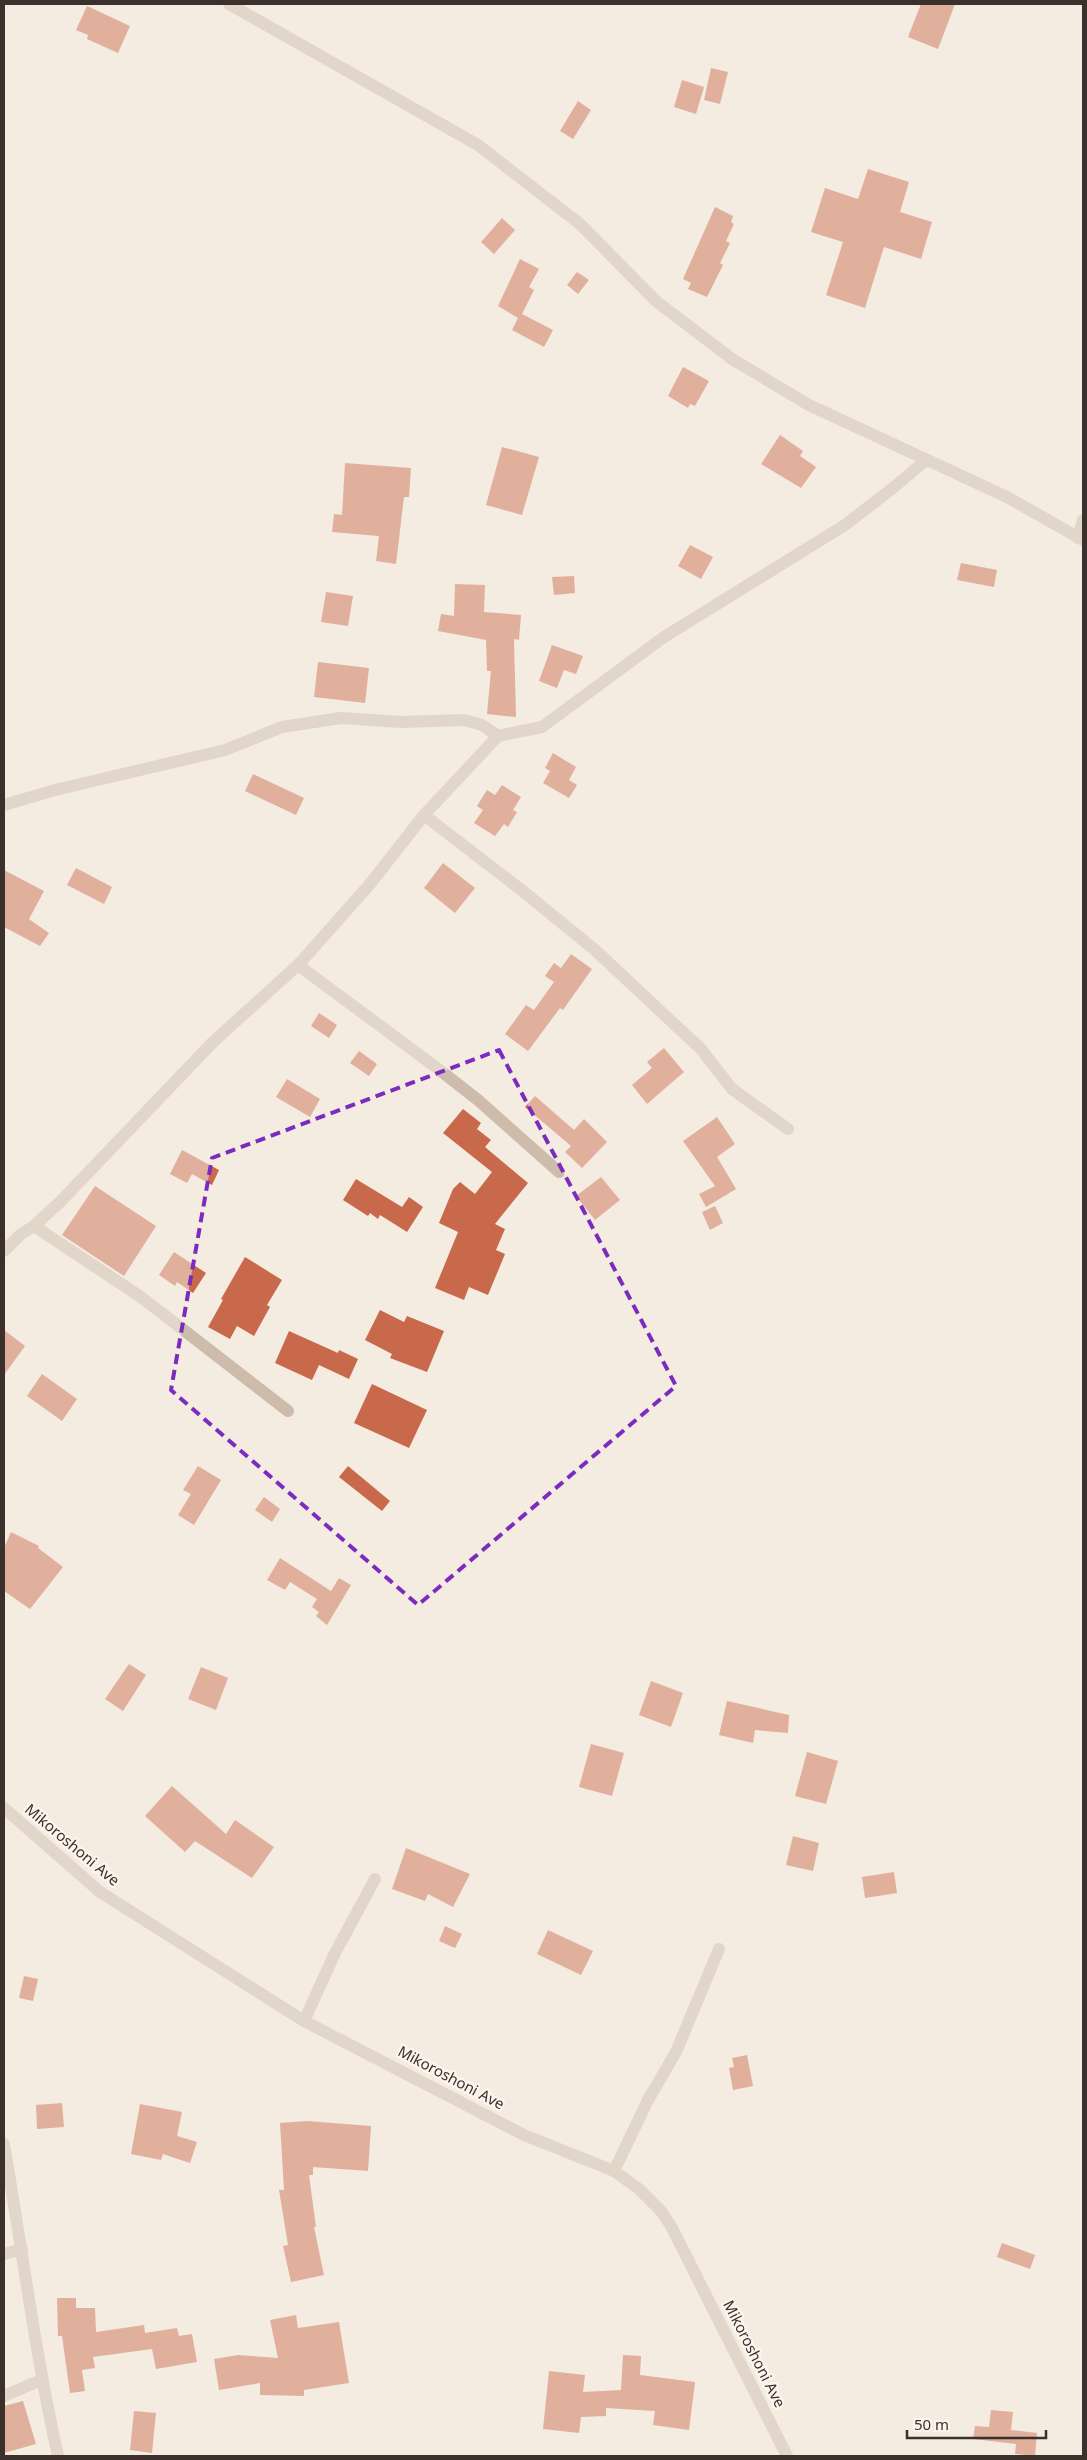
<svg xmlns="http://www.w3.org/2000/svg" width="1087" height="2460" font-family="'Noto Sans',sans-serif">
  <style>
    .building { fill: #c8694b }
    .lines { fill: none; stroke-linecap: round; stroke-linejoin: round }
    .minor { stroke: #cdbbac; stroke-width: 12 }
    .marked { fill: none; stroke: #7b2cbf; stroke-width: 4; stroke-dasharray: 10 6; stroke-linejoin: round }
    .labels { text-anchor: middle; stroke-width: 5; stroke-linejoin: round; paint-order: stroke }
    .street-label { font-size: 15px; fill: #3b302b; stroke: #fbf5ee }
  </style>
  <rect width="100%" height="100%" fill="#f4ebe1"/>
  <!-- building -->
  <g class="building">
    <path d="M921,4H955L938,49L908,37Z"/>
    <path d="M87,6L130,26L118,53L87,39L88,35L76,30Z"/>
    <path d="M711,68L728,72L720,104L704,100Z"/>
    <path d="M682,80L704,87L696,114L674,107Z"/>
    <path d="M578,101L591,110L573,139L560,131Z"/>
    <path d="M868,169L909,182L900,212L932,222L921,259L884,247L865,308L826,295L843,242L811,232L825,188L858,199Z"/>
    <path d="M715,207L733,216L731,222L734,224L726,241L730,243L720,263L723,265L707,297L688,289L691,283L683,279Z"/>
    <path d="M502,218L515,230L494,254L481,242Z"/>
    <path d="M520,259L539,269L529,287L534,290L522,314L553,330L544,347L512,330L518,318L498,306Z"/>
    <path d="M577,272L589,280L578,294L567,285Z"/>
    <path d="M683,367L709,381L695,406L690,404L688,408L668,396Z"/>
    <path d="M780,435L803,451L800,456L816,467L801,488L761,464Z"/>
    <path d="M502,447L539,457L522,515L486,505Z"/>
    <path d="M345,463L411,468L409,497H404L396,564L376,561L379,536L332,532L334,514L342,515Z"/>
    <path d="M690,545L713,557L701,579L678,566Z"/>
    <path d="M961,563L997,570L994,587L957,580Z"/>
    <path d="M574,576L575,593L554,595L552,577Z"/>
    <path d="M455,584L485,585L484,612L521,615L519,640L514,639L516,717L487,714L491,671H487L486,640L438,631L441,614L454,616Z"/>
    <path d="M326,592L353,596L348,626L321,622Z"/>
    <path d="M552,645L583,656L576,674L564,670L557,688L539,681Z"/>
    <path d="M318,662L369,668L365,703L314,697Z"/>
    <path d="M553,753L576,767L569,780L577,785L569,798L543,783L550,771L545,768Z"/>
    <path d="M253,774L304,798L296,815L245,791Z"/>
    <path d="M502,785L521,797L513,810L517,812L508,827L504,824L495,836L474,823L483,810L477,806L487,790L495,795Z"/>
    <path d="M443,863L475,888L455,913L424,888Z"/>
    <path d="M76,868L112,887L104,904L67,885Z"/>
    <path d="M4,870L44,891L29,919L49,933L40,946L4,927Z"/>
    <path d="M571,954L592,969L563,1010L560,1008L528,1051L505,1034L526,1005L534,1010L554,982L545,976L554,963L561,968Z"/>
    <path d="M319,1013L337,1025L329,1038L311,1026Z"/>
    <path d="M664,1048L684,1072L647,1104L632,1085L652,1068L647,1062Z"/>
    <path d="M359,1051L377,1064L369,1076L350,1063Z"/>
    <path d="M287,1079L320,1099L310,1117L276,1097Z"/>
    <path d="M535,1096L574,1130L584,1119L607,1142L582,1168L565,1152L571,1146L525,1107Z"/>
    <path d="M463,1109L481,1123L477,1129L491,1140L485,1147L528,1183L495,1224L505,1229L496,1250L505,1254L488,1295L469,1287L464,1300L435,1288L458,1232L439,1223L453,1189L460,1182L475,1194L492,1172L443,1133Z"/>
    <path d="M717,1117L735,1144L717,1157L736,1189L706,1207L699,1194L715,1186L683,1141Z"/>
    <path d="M182,1150L219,1170L212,1185L192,1174L187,1183L170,1174Z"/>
    <path d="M601,1177L620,1200L595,1220L576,1196Z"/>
    <path d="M356,1179L402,1207L409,1197L423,1207L407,1232L380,1215L378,1219L370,1213L368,1216L343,1200Z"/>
    <path d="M95,1186L156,1226L124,1276L62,1235Z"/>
    <path d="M715,1206L723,1223L710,1230L702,1212Z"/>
    <path d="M174,1252L206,1273L193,1293L177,1282L175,1286L159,1275Z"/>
    <path d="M245,1257L282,1280L267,1305L270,1307L254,1336L237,1326L230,1339L208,1327L223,1300L221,1299Z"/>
    <path d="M380,1310L404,1322L407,1316L444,1331L427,1372L390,1358L392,1354L365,1340Z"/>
    <path d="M4,1330L25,1346L4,1375Z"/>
    <path d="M289,1331L338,1353L339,1350L358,1359L349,1379L319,1365L312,1380L275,1363Z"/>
    <path d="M42,1374L77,1399L62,1421L27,1396Z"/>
    <path d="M372,1384L427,1410L409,1448L354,1423Z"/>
    <path d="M198,1466L221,1480L194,1525L178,1515L191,1494L183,1490Z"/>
    <path d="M348,1466L390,1501L382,1511L339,1477Z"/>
    <path d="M264,1497L280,1509L272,1522L255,1510Z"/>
    <path d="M11,1532L39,1546L38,1548L63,1567L30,1609L4,1591V1548Z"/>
    <path d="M280,1558L331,1591L339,1578L351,1585L327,1625L316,1616L319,1612L312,1607L317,1599L290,1582L285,1590L267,1580Z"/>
    <path d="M129,1664L146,1675L123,1711L105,1699Z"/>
    <path d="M201,1667L228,1678L216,1710L188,1699Z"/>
    <path d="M651,1681L683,1693L671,1727L639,1715Z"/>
    <path d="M727,1701L789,1715L788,1733L755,1730L753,1743L719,1735Z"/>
    <path d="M591,1744L624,1753L612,1796L579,1787Z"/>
    <path d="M807,1752L838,1761L826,1804L795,1796Z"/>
    <path d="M172,1786L226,1834L235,1820L274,1847L252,1878L195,1841L185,1852L145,1816Z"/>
    <path d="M793,1836L819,1843L813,1871L786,1865Z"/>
    <path d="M406,1848L470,1874L453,1907L428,1894L425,1901L392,1889Z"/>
    <path d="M894,1872L897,1893L865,1898L862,1877Z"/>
    <path d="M445,1926L462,1934L455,1948L439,1941Z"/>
    <path d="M548,1930L593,1951L581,1975L537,1954Z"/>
    <path d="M24,1976L38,1979L33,2001L19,1998Z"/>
    <path d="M747,2055L753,2086L733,2090L729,2068L734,2067L732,2058Z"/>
    <path d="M62,2103L64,2127L37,2129L36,2105Z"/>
    <path d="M140,2104L182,2112L177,2136L197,2142L190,2163L163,2154L161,2160L131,2154Z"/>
    <path d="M307,2121L371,2126L368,2171L313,2167V2175H309L316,2227H314L324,2275L291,2282L283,2246L288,2245L279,2190H284L280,2123Z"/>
    <path d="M1002,2243L1035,2255L1030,2269L997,2257Z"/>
    <path d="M57,2298H76V2308H95L96,2332L144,2325L145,2333L177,2328L179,2336L192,2334L197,2362L156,2369L152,2349L93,2357L95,2368L82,2370L85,2391L70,2393L62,2336H58Z"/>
    <path d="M296,2315L298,2328L339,2322L349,2383L304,2390V2396L260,2395V2383L219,2390L214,2359L238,2355L278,2358L270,2320Z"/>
    <path d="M623,2355L641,2356L640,2375L695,2382L689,2430L653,2425L655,2411L606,2408V2416L581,2417L579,2433L543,2429L549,2371L585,2375L583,2392L621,2390Z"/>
    <path d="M23,2401L36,2444L4,2453V2406Z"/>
    <path d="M991,2410L1013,2412L1011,2430L1037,2433L1035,2456L1015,2454L1016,2444L973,2439L975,2426L989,2427Z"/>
    <path d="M134,2411L156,2413L152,2453L130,2450Z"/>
  </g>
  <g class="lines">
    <!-- minor -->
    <g class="minor">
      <path d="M229,4L478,145L580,224L656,301L732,359L809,405L1007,497L1083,540"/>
      <path d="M1078,538L1083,520"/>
      <path d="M4,805L55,790L225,750L282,727L341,718L401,722L464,720L482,725L498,736"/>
      <path d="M424,815L524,892L595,950L701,1049L732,1089L788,1129"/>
      <path d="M298,965L437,1068L478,1100L559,1172"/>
      <path d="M34,1226L141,1297L288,1411"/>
      <path d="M4,1251L21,1234L34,1226L61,1201L213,1042L298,965L370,884L424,815L498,736L542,727L664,637L845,525L893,488L926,460"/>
      <path d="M4,1808L100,1892L304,2021L524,2135L614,2171L639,2189L661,2211L671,2226L787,2456"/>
      <path d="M304,2021L335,1953L375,1879"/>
      <path d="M4,2144C22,2248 35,2353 58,2456"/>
      <path d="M614,2171L648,2100L676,2052L719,1949"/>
      <path d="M4,2254L22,2249"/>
      <path d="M4,2396L41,2380"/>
    </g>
  </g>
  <!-- marked area -->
  <path d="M0 0H1087V2460H0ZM499,1050L676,1386L418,1605L171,1390L212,1158Z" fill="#f4ebe1" fill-opacity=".55" fill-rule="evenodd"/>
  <path class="marked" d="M499,1050L676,1386L418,1605L171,1390L212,1158Z"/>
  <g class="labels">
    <!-- street labels -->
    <g class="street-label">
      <text transform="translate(72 1845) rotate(40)" y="5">Mikoroshoni Ave</text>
      <text transform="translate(451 2078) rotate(28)" y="5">Mikoroshoni Ave</text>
      <text transform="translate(754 2354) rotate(63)" y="5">Mikoroshoni Ave</text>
    </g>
  </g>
  <!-- border -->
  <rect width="1087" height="2460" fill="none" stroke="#3b302b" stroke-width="10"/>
  <!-- scale -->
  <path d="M907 2430v8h139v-8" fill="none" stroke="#3b302b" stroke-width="2.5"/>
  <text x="914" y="2430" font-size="15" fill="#3b302b" stroke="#fbf5ee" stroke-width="4" paint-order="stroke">50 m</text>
</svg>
